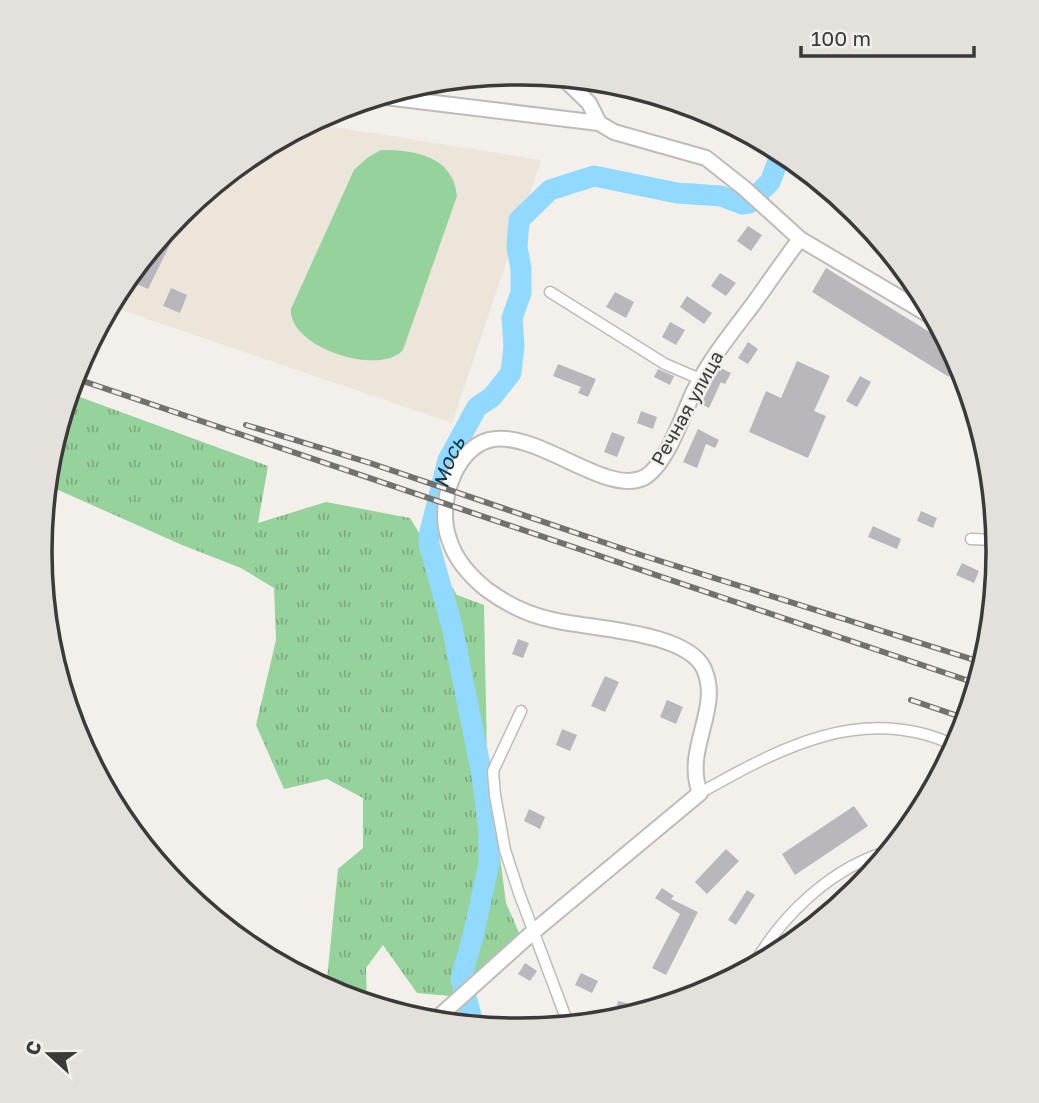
<svg xmlns="http://www.w3.org/2000/svg" width="1039" height="1103" font-family="'Golos Text',sans-serif">
  <style>
    .built { fill: #ebe5da }
    .grass { fill: url(#grass-tufts) }
    .garden { fill: url(#garden-dots) }
    .pitch { fill: #96d29c }
    .lines { fill: none; stroke-linecap: round; stroke-linejoin: round }
    .river { stroke: #92d9ff; stroke-width: 21 }
    .building { fill: #b9b7bc }
    .street-casing { stroke: #bebcb8; stroke-width: 13 }
    .secondary-casing { stroke: #bebcb8; stroke-width: 18 }
    .street { stroke: #fff; stroke-width: 10 }
    .secondary { stroke: #fff; stroke-width: 14 }
    .rail-casing { stroke: #73716e; stroke-width: 6 }
    .rail { stroke: #f3f0eb; stroke-width: 3.5; stroke-dasharray: 10; stroke-linecap: butt }
    .labels { text-anchor: middle; stroke-width: 5; stroke-linejoin: round; paint-order: stroke }
    .street-label { font-size: 19px; fill: #3b3a38; stroke: #f3f0eb }
    .water-label { font-size: 21px; font-style: italic; fill: #0e384b; stroke: #f3f0eb }
    .rim { fill: none; stroke: #3b3a38; stroke-width: 3.5 }
  </style>
  <defs>
    <pattern id="grass-tufts" width="24" height="20" patternUnits="userSpaceOnUse" patternTransform="scale(1.75)"><rect width="24" height="20" fill="#96d29c"/><path d="M3 7l-1-3M5 7V3M7 7l1-3M15 17l-1-3M17 17v-4M19 17l1-3" fill="none" stroke="#7cab80"/></pattern>
    <pattern id="garden-dots" width="8" height="8" patternUnits="userSpaceOnUse" patternTransform="scale(1.75)"><rect width="8" height="8" fill="#96d29c"/><path d="M2 2h.1M6 6h.1" fill="none" stroke="#7cab80" stroke-width="1.8" stroke-linecap="round"/></pattern>
  </defs>
  <rect width="100%" height="100%" fill="#f3f0eb"/>
  <!-- built -->
  <path class="built" d="M309,123L541,160L452,423L110,306L121,285L181,212L254,153Z"/>
  <!-- grass -->
  <path class="grass" d="M69,393L268,466L258,523L326,502L410,518L457,595L484,605L487,757L506,903L520,935L450,996L417,993L383,945L366,968L367,1004L326,989L338,869L363,848V798L327,779L284,789L256,725L276,640L274,588L241,568L182,545L47,485L50,458Z"/>
  <!-- garden -->
  <path class="garden" d="M643,90L703,109L776,148L775,149L674,110Z"/>
  <!-- pitch -->
  <path class="pitch" d="M381,150C415,150 453,156 457,196L403,350C378,377 288,347 291,309L354,170L367,158Z"/>
  <g class="lines">
    <!-- river -->
    <path class="river" id="s1" d="M474,1026L461,979L473,936L489,864V831L482,775L452,626L429,544V536L448,460L477,407L492,397L511,373L514,346L512,318L521,293V269L517,247L519,220L550,190L594,176L677,193L721,196L742,204L749,203L770,182L782,151"/>
  </g>
  <!-- building -->
  <g class="building">
    <path d="M184,210L186,212L148,289L126,279Z"/>
    <path d="M748,226L762,235L751,251L737,241Z"/>
    <path d="M826,268L949,344L958,361L949,377L812,292Z"/>
    <path d="M720,273L736,283L726,296L711,286Z"/>
    <path d="M171,288L187,295L180,313L163,306Z"/>
    <path d="M615,292L634,302L626,318L606,307Z"/>
    <path d="M687,296L712,313L704,324L680,307Z"/>
    <path d="M670,322L685,330L676,345L662,337Z"/>
    <path d="M748,342L758,349L748,364L738,358Z"/>
    <path d="M797,361L830,376L814,411L826,416L808,458L749,432L766,391L781,398Z"/>
    <path d="M558,364L596,379L588,397L578,393L581,387L553,376Z"/>
    <path d="M719,367L731,373L725,384L721,382L709,408L701,404Z"/>
    <path d="M658,369L674,376L670,385L654,377Z"/>
    <path d="M860,376L871,382L857,407L846,401Z"/>
    <path d="M641,411L657,417L653,429L637,423Z"/>
    <path d="M698,429L719,440L715,448L706,444L697,468L683,462Z"/>
    <path d="M612,432L625,437L617,457L604,452Z"/>
    <path d="M921,511L937,518L933,528L917,521Z"/>
    <path d="M873,526L901,539L897,549L868,537Z"/>
    <path d="M962,563L979,571L974,583L956,575Z"/>
    <path d="M518,639L529,643L523,658L512,654Z"/>
    <path d="M605,676L619,682L605,712L591,706Z"/>
    <path d="M667,700L683,707L676,724L660,717Z"/>
    <path d="M562,729L577,735L570,751L556,745Z"/>
    <path d="M854,806L868,826L795,875L782,854Z"/>
    <path d="M529,809L545,817L540,829L524,821Z"/>
    <path d="M726,849L739,861L707,894L695,882Z"/>
    <path d="M662,888L674,896L671,899L698,912L666,975L652,968L680,914L655,898Z"/>
    <path d="M747,890L755,895L736,925L728,920Z"/>
    <path d="M525,963L537,971L530,981L518,974Z"/>
    <path d="M581,973L598,981L592,993L575,985Z"/>
    <path d="M618,1001L634,1005L631,1016L613,1022Z"/>
  </g>
  <g class="lines">
    <!-- street casing -->
    <g class="street-casing">
      <g id="street">
        <path d="M550,292L665,364L700,379"/>
        <path d="M971,539L998,540"/>
        <path d="M521,711L493,771L495,795L505,850L519,893L569,1026"/>
        <path d="M700,793C780,748 864,702 956,746"/>
        <path d="M752,968C781,915 833,866 892,850"/>
      </g>
    </g>
    <!-- secondary casing -->
    <g class="secondary-casing">
      <g id="secondary">
        <path d="M561,76L589,103L599,123"/>
        <path d="M377,96L599,123L614,132L706,158L744,188L800,239L936,319"/>
        <path d="M433,1022L533,932L700,793C683,749 722,709 704,669C687,631 590,629 553,620C529,615 506,604 486,589C470,576 455,559 449,539C437,507 453,450 489,440C536,428 607,498 645,477C667,464 683,414 694,391C710,359 732,332 754,303C769,282 784,260 800,239"/>
      </g>
    </g>
    <!-- street -->
    <use href="#street" class="street"/>
    <!-- secondary -->
    <use href="#secondary" class="secondary"/>
    <!-- rail casing -->
    <g class="rail-casing">
      <g id="rail">
        <path d="M74,378L978,684"/>
        <path d="M246,425L370,463L641,555L984,663"/>
        <path d="M987,649H988"/>
        <path d="M911,700L967,719"/>
      </g>
    </g>
    <!-- rail -->
    <use href="#rail" class="rail"/>
  </g>
  <g class="labels">
    <!-- street labels -->
    <g class="street-label">
      <text transform="translate(687 408) rotate(-61)" y="7">Речная улица</text>
    </g>
    <!-- water labels -->
    <g class="water-label">
      <text dy="7" stroke="none"><textPath href="#s1" startOffset="578">Мось</textPath></text>
    </g>
  </g>
  <!-- crop -->
  <path d="M0 0H1039V1103H0ZM518 85H520A466 466 0 0 1 986 551V552A466 466 0 0 1 520 1018H518A466 466 0 0 1 52 552V551A466 466 0 0 1 518 85Z" fill="#e4e1dd" fill-rule="evenodd"/>
  <path class="rim" d="M518 85H520A466 466 0 0 1 986 551V552A466 466 0 0 1 520 1018H518A466 466 0 0 1 52 552V551A466 466 0 0 1 518 85Z"/>
  <!-- north arrow -->
  <g transform="translate(49 1054) rotate(291)" stroke="#f3f0eb" stroke-width="5" paint-order="stroke">
  <path d="M0-5L12 26L0 18L-12 26Z" fill="#3b3a38"/>
  <text y="-10" font-size="19" font-weight="bold" text-anchor="middle" fill="#3b3a38">С</text>
  </g>
  <!-- scale -->
  <path d="M801 46v10h173v-10" fill="none" stroke="#3b3a38" stroke-width="3.5"/>
  <text x="811" y="46" font-size="21" fill="#3b3a38" stroke="#f3f0eb" stroke-width="5" paint-order="stroke">100 m</text>
</svg>
